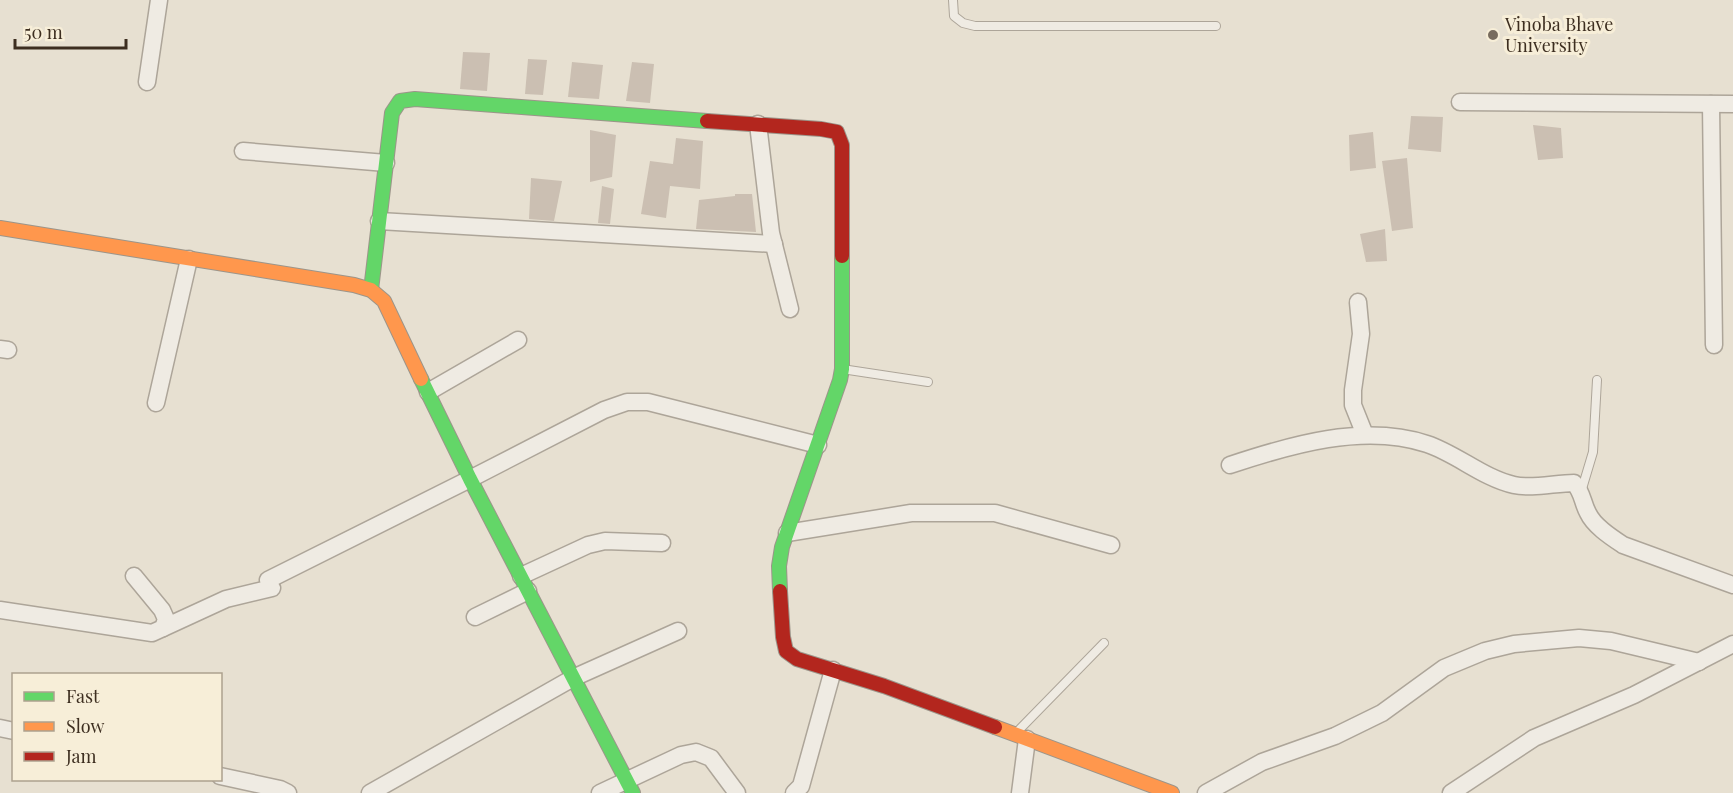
<svg xmlns="http://www.w3.org/2000/svg" width="1733" height="793" font-family="'Playfair Display',serif">
  <style>
    .building { fill: #cbbfb2 }
    .lines { fill: none; stroke-linecap: round; stroke-linejoin: round }
    .lane-casing { stroke: #ada599; stroke-width: 10 }
    .street-casing { stroke: #ada599; stroke-width: 19 }
    .fast-casing { stroke: #9c958a; stroke-width: 16 }
    .slow-casing { stroke: #9c958a; stroke-width: 16 }
    .jam-casing { stroke: #9c958a; stroke-width: 16 }
    .lane { stroke: #efebe3; stroke-width: 8 }
    .street { stroke: #efebe3; stroke-width: 16 }
    .fast { stroke: #63d668; stroke-width: 14 }
    .slow { stroke: #ff974d; stroke-width: 14 }
    .jam { stroke: #b3261e; stroke-width: 14 }
    .poi-dot { fill: #786c5e; stroke: #f7eed8; stroke-width: 2 }
    .labels { text-anchor: middle; stroke-width: 6; stroke-linejoin: round; paint-order: stroke }
    .poi-label { font-size: 18px; fill: #3d2e20; stroke: #f7eed8; text-anchor: start }
  </style>
  <rect width="100%" height="100%" fill="#e7e0d1"/>
  <!-- building -->
  <g class="building">
    <path d="M463,52L490,53L487,91L460,89Z"/>
    <path d="M528,59L547,60L543,95L525,94Z"/>
    <path d="M572,62L603,65L599,99L568,97Z"/>
    <path d="M632,62L654,64L650,103L626,101Z"/>
    <path d="M1411,116L1443,117L1441,152L1408,149Z"/>
    <path d="M1533,125L1561,128L1563,158L1538,160Z"/>
    <path d="M590,130L616,135L612,177L590,182Z"/>
    <path d="M1373,132L1376,168L1350,171L1349,135Z"/>
    <path d="M676,138L703,141L700,189L670,186L666,218L641,214L650,161L673,164Z"/>
    <path d="M1407,158L1413,228L1392,231L1382,161Z"/>
    <path d="M531,178L562,181L554,221L529,219Z"/>
    <path d="M602,186L614,189L610,224L598,223Z"/>
    <path d="M735,194H752L756,232L696,229L699,200L735,196Z"/>
    <path d="M1385,229L1387,261L1366,262L1360,234Z"/>
  </g>
  <g class="lines">
    <!-- lane casing -->
    <g class="lane-casing">
      <g id="lane">
        <path d="M953,0L954,16L963,23L975,26H1216"/>
        <path d="M842,369L928,382"/>
        <path d="M1581,492L1593,452L1597,380"/>
        <path d="M1016,733L1104,643"/>
      </g>
    </g>
    <!-- street casing -->
    <g class="street-casing">
      <g id="street">
        <path d="M147,82L159,0"/>
        <path d="M1460,102L1733,104"/>
        <path d="M1711,104L1714,345"/>
        <path d="M758,124L771,233L790,309"/>
        <path d="M243,151L386,163"/>
        <path d="M379,221L774,244"/>
        <path d="M1358,302L1361,334L1353,390V405L1365,435"/>
        <path d="M0,349L8,350"/>
        <path d="M428,392L518,340"/>
        <path d="M156,403L189,259"/>
        <path d="M1230,465C1290,445 1364,423 1427,444C1457,454 1483,478 1514,485C1531,489 1556,483 1574,483C1583,493 1582,502 1588,513C1594,526 1611,537 1623,545L1733,585"/>
        <path d="M787,533L911,513H995L1111,545"/>
        <path d="M521,576L588,545L605,541L662,543"/>
        <path d="M268,580L470,479L604,410L627,402H648L818,445"/>
        <path d="M0,610L152,633L163,628L166,619L162,610L134,576"/>
        <path d="M475,617L528,591"/>
        <path d="M163,628L226,599L272,588"/>
        <path d="M0,728L14,731"/>
        <path d="M220,776L280,789L288,793"/>
        <path d="M370,793L573,678L678,631"/>
        <path d="M600,793L681,755L696,752L711,758L737,793"/>
        <path d="M794,793L801,786L833,670"/>
        <path d="M1020,793L1027,739"/>
        <path d="M1206,793L1262,762L1335,736L1382,713L1444,668L1485,651L1514,644L1579,638L1611,641L1699,662"/>
        <path d="M1451,793L1534,738L1634,695L1733,644"/>
      </g>
    </g>
    <!-- fast casing -->
    <g class="fast-casing">
      <g id="fast">
        <path d="M371,290L392,113L400,101L415,99L707,121"/>
        <path d="M421,379L470,479L633,793"/>
        <path d="M780,591L779,566L782,547L840,380L842,369V256"/>
      </g>
    </g>
    <!-- slow casing -->
    <g class="slow-casing">
      <g id="slow">
        <path d="M0,228L354,285L371,290L384,301L421,379"/>
        <path d="M995,727L1172,793"/>
      </g>
    </g>
    <!-- jam casing -->
    <g class="jam-casing">
      <g id="jam">
        <path d="M707,121L821,129L837,132L842,145V256"/>
        <path d="M780,591L783,637L786,651L797,659L884,686L995,727"/>
      </g>
    </g>
    <!-- lane -->
    <use href="#lane" class="lane"/>
    <!-- street -->
    <use href="#street" class="street"/>
    <!-- fast -->
    <use href="#fast" class="fast"/>
    <!-- slow -->
    <use href="#slow" class="slow"/>
    <!-- jam -->
    <use href="#jam" class="jam"/>
  </g>
  <!-- markers -->
  <circle class="poi-dot" cx="1493" cy="35" r="6"/>
  <g class="labels">
    <!-- poi labels -->
    <g class="poi-label">
      <text x="1505" y="31">Vinoba Bhave<tspan x="1505" dy="21">University</tspan></text>
    </g>
  </g>
  <!-- legend -->
  <rect x="12" y="673" width="210" height="108" fill="#f7eed8" stroke="#ada18e" stroke-width="1.5"/>
  <rect x="24" y="692" width="30" height="9" fill="#63d668" stroke="#ada18e" stroke-width="1.5"/>
  <text x="66" y="703" font-size="18" fill="#3d2e20">Fast</text>
  <rect x="24" y="722" width="30" height="9" fill="#ff974d" stroke="#ada18e" stroke-width="1.5"/>
  <text x="66" y="733" font-size="18" fill="#3d2e20">Slow</text>
  <rect x="24" y="752" width="30" height="9" fill="#b3261e" stroke="#ada18e" stroke-width="1.5"/>
  <text x="66" y="763" font-size="18" fill="#3d2e20">Jam</text>
  <!-- scale -->
  <path d="M15 39v9h111v-9" fill="none" stroke="#3d2e20" stroke-width="3"/>
  <text x="24" y="39" font-size="18" fill="#3d2e20" stroke="#f7eed8" stroke-width="4.5" paint-order="stroke">50 m</text>
</svg>
